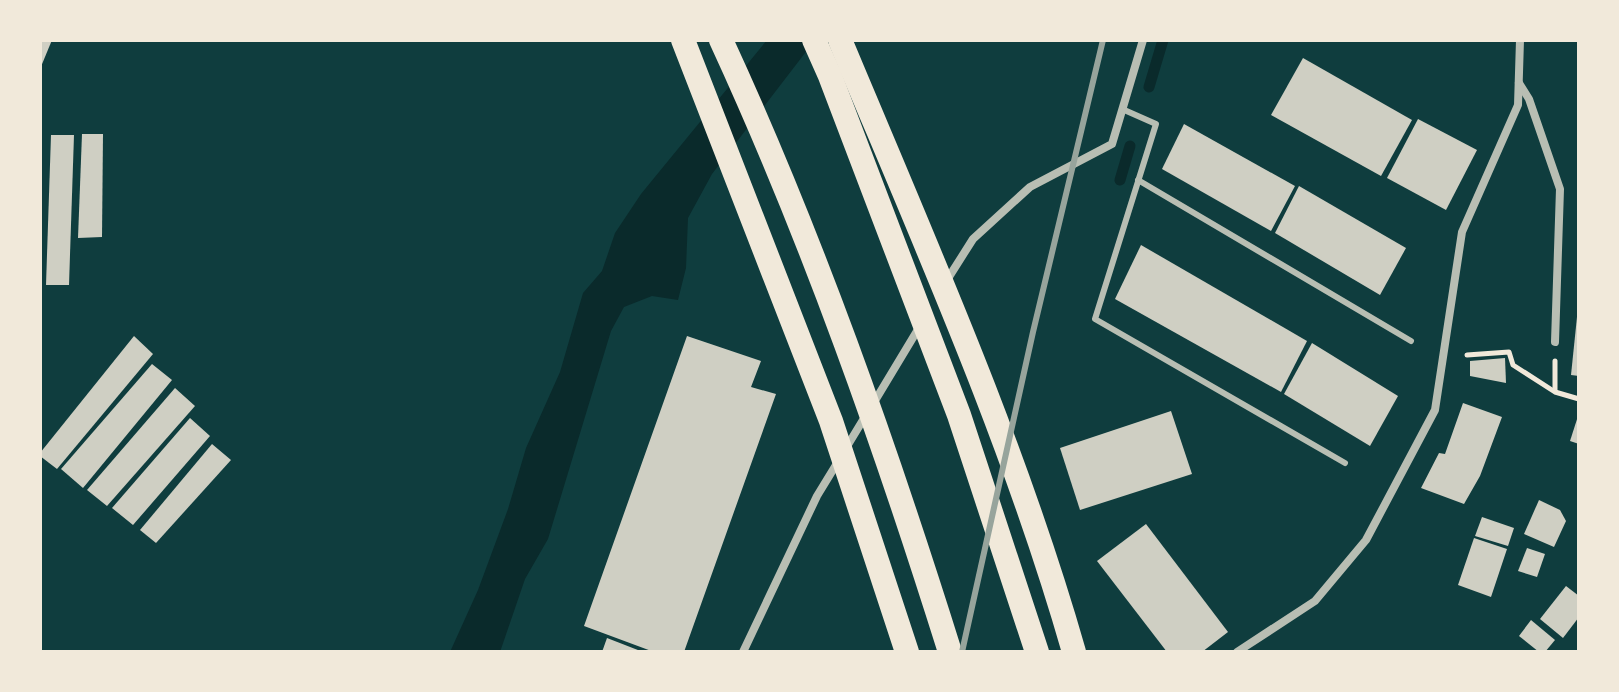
<svg xmlns="http://www.w3.org/2000/svg" width="1619" height="692" font-family="Bitter,serif">
  <style>
    .water { fill: #0a2a2b }
    .lines { fill: none; stroke-linecap: round; stroke-linejoin: round }
    .stream { stroke: #0a2a2b; stroke-width: 11 }
    .building { fill: #cfcfc3 }
    .path { stroke: #f1e9da; stroke-width: 5 }
    .service { stroke: #b8beb3; stroke-width: 6 }
    .minor { stroke: #b8beb3; stroke-width: 8 }
    .motorway { stroke: #f1e9da; stroke-width: 24 }
    .rail { stroke: #97a49c; stroke-width: 6 }
  </style>
  <rect width="100%" height="100%" fill="#0f3d3e"/>
  <!-- water -->
  <path class="water" d="M767,40H815L712,174L688,218L686,268L678,300L652,296L624,307L611,331L548,539L525,579L500,652H450L478,590L508,509L526,448L560,372L583,293L602,271L615,233L641,194Z"/>
  <g class="lines">
    <!-- stream -->
    <g class="stream">
      <path d="M1149,87L1163,40"/>
      <path d="M1120,180L1130,146"/>
    </g>
  </g>
  <!-- building -->
  <g class="building">
    <path d="M40,40H52L40,69Z"/>
    <path d="M1303,58L1412,120L1381,176L1271,115Z"/>
    <path d="M1418,119L1477,150L1446,210L1387,178Z"/>
    <path d="M1184,124L1295,186L1271,231L1162,169Z"/>
    <path d="M82,134H103L102,237L78,238Z"/>
    <path d="M51,135H74L69,285H46Z"/>
    <path d="M1299,186L1406,248L1380,295L1275,233Z"/>
    <path d="M1141,245L1307,341L1281,392L1115,299Z"/>
    <path d="M1577,317H1579V376L1571,375Z"/>
    <path d="M134,336L153,354L57,469L40,456V453Z"/>
    <path d="M687,336L761,361L751,387L776,394L684,652H654L584,626Z"/>
    <path d="M1312,343L1398,396L1370,446L1284,394Z"/>
    <path d="M1505,358L1506,383L1470,376V361Z"/>
    <path d="M152,364L172,380L83,488L61,469Z"/>
    <path d="M175,388L195,406L107,506L87,490Z"/>
    <path d="M1463,403L1502,417L1480,476L1464,504L1421,488L1439,453L1445,454Z"/>
    <path d="M1171,411L1192,474L1080,510L1060,448Z"/>
    <path d="M1579,413V444L1570,441Z"/>
    <path d="M190,418L210,436L133,525L112,508Z"/>
    <path d="M212,444L231,460L156,543L140,530Z"/>
    <path d="M1539,500L1560,510L1566,521L1554,547L1524,534Z"/>
    <path d="M1482,517L1514,528L1508,546L1475,536Z"/>
    <path d="M1146,524L1228,632L1202,652H1167L1097,561Z"/>
    <path d="M1474,538L1507,549L1491,597L1458,585Z"/>
    <path d="M1527,548L1545,554L1537,577L1518,571Z"/>
    <path d="M1566,586L1579,596V617L1563,638L1540,619Z"/>
    <path d="M1531,620L1555,640L1545,652H1539L1519,636Z"/>
    <path d="M607,638L643,652H602Z"/>
  </g>
  <g class="lines">
    <!-- path -->
    <g class="path">
      <path d="M1467,355L1509,352L1513,365L1555,392L1579,399"/>
      <path d="M1555,361V391"/>
    </g>
    <!-- service -->
    <g class="service">
      <path d="M1122,109L1156,124L1095,319L1345,463"/>
      <path d="M1138,180L1411,341"/>
    </g>
    <!-- minor -->
    <g class="minor">
      <path d="M1519,83L1529,99L1560,189L1555,342"/>
      <path d="M947,280L973,239L1030,187L1112,144L1143,40"/>
      <path d="M873,404L920,326"/>
      <path d="M846,448L866,415"/>
      <path d="M743,652L817,496L839,460"/>
      <path d="M1237,652L1315,601L1366,540L1435,410L1462,232L1518,105L1520,40"/>
    </g>
    <!-- motorway -->
    <g class="motorway">
      <path d="M683,40L831,421L907,652"/>
      <path d="M721,40C812,237 885,445 950,652"/>
      <path d="M814,40L830,76L959,415L1037,652"/>
      <path d="M840,40C924,241 1014,442 1074,652"/>
    </g>
    <!-- rail -->
    <path class="rail" d="M962,652L1033,332L1103,40"/>
  </g>
  <!-- border -->
  <rect width="1619" height="692" fill="none" stroke="#f1e9da" stroke-width="84"/>
</svg>
